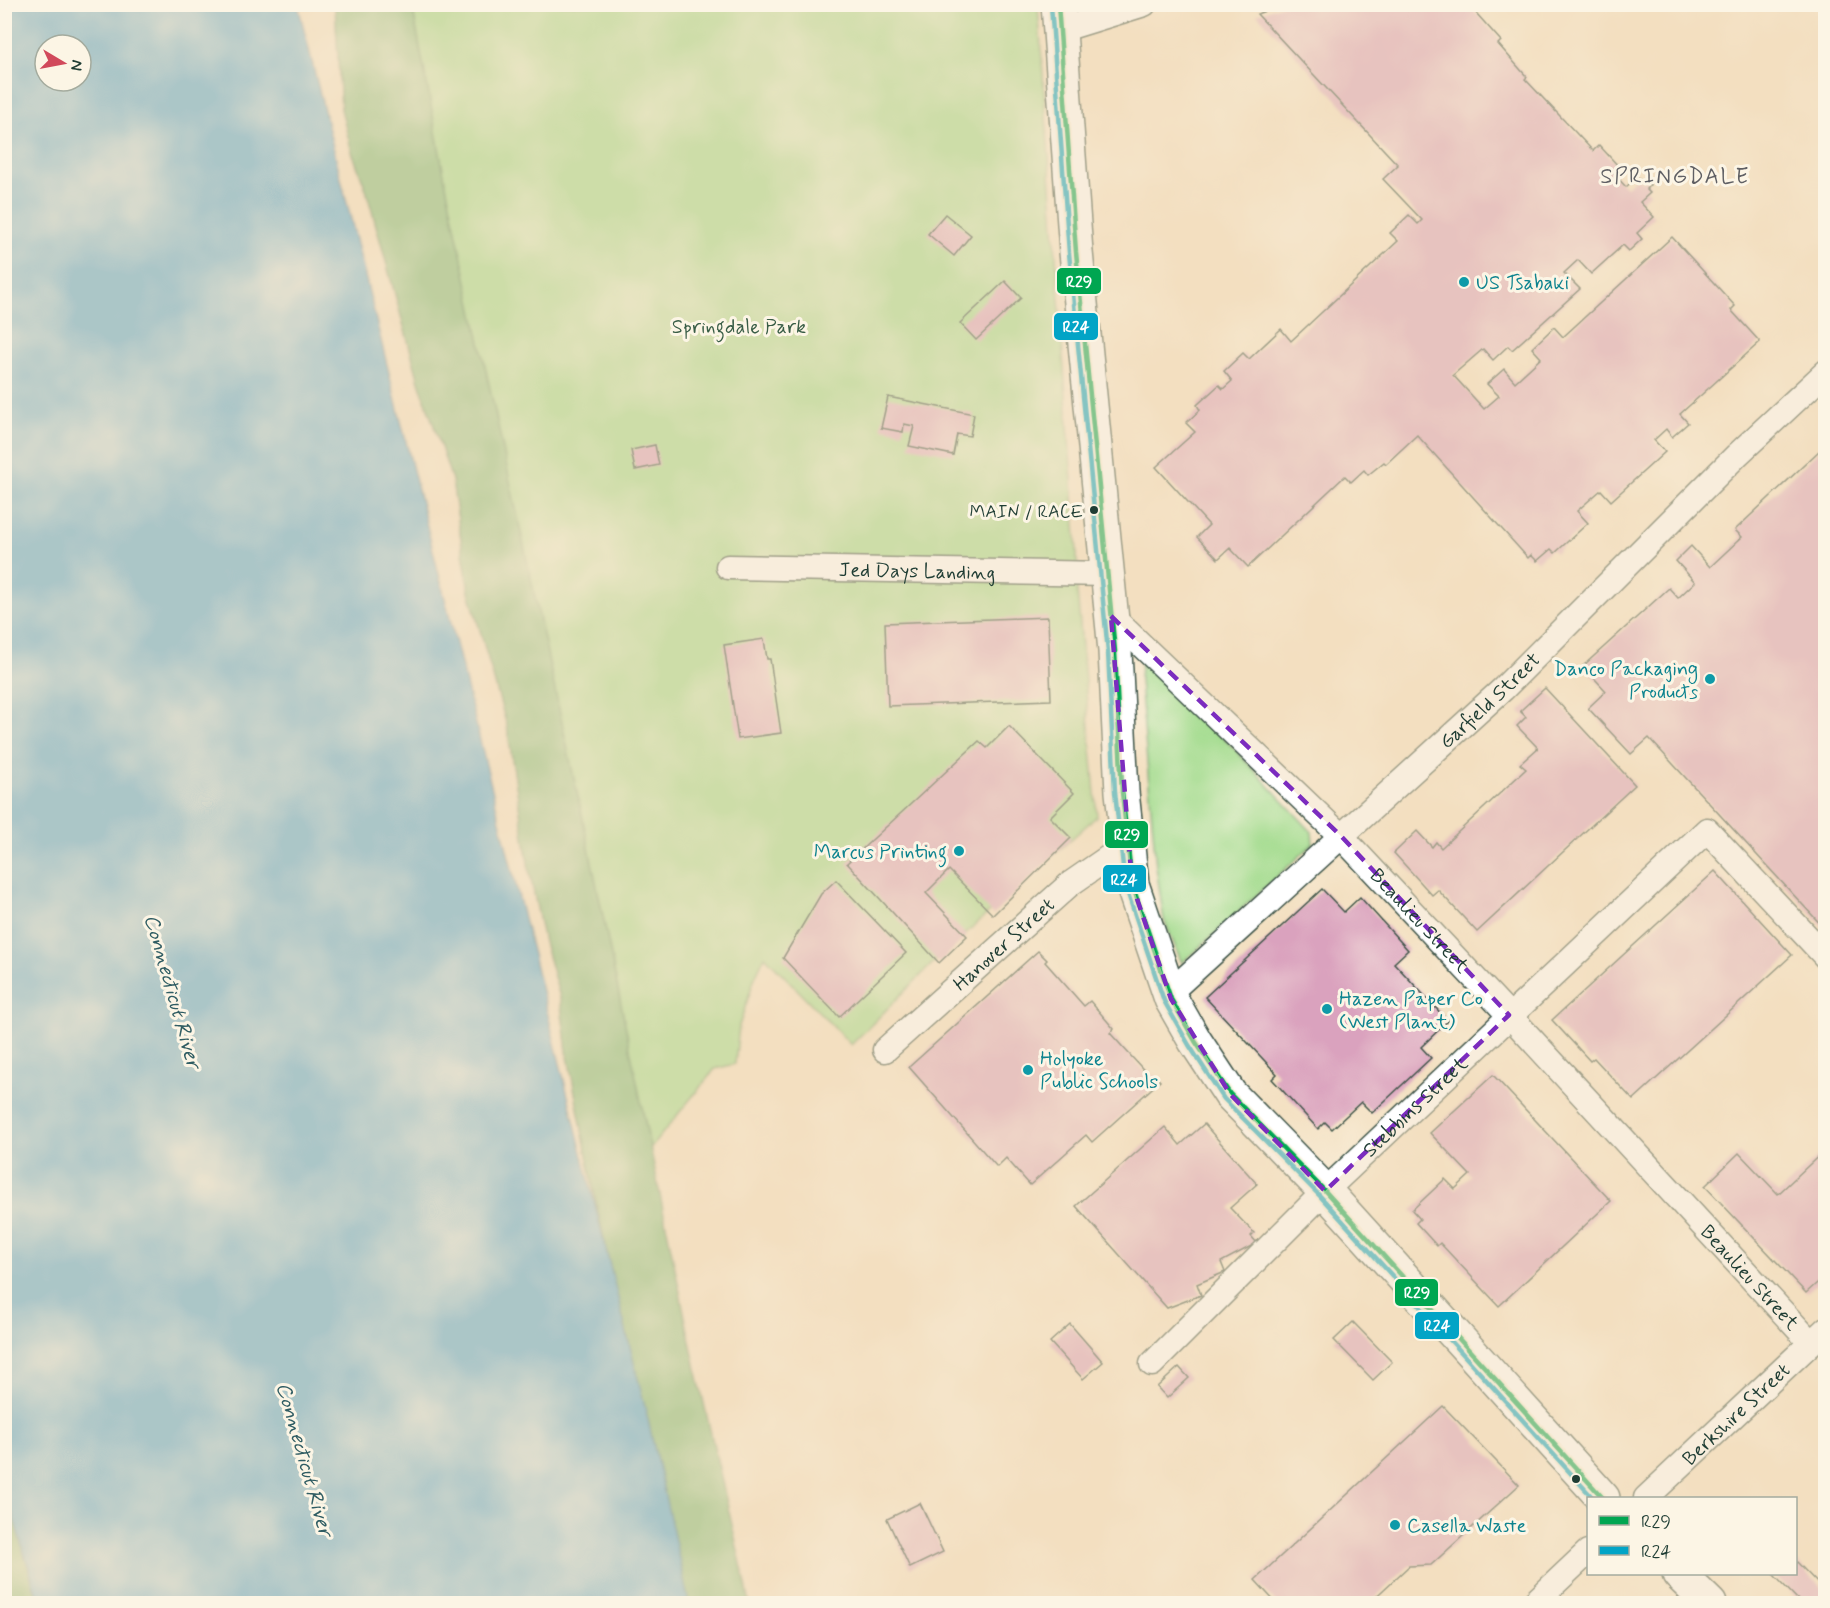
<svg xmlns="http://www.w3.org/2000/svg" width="1830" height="1608" font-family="Mynerve,sans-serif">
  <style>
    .green { fill: #a1db8d; stroke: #608c60; stroke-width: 1.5 }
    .forest { fill: #80bb78; stroke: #507c56; stroke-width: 1.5 }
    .water { fill: #56a8d1; stroke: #3a7282; stroke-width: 1.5; fill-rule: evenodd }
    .building { fill: #daa2be }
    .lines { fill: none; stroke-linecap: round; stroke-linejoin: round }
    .street-casing { stroke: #3f5549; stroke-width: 27 }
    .secondary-casing { stroke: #3f5549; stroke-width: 36 }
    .street { stroke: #fff; stroke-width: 24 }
    .secondary { stroke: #fff; stroke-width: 33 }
    .bus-1-casing { stroke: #fcf5e5; stroke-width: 9 }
    .bus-2-casing { stroke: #fcf5e5; stroke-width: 9 }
    .bus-1 { stroke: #00a651; stroke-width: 4.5 }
    .bus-2 { stroke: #02a4c6; stroke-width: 4.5 }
    .marked { fill: none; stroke: #7b2cbf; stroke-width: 4.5; stroke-dasharray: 12 8; stroke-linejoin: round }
    .culture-dot { fill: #0f9aa8; stroke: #fcf5e5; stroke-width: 2 }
    .bus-dot { fill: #1f3d34; stroke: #fcf5e5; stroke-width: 2 }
    .labels { text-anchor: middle; stroke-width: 6; stroke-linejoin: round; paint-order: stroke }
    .bus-label { font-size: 18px; fill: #1f3d34; stroke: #fcf5e5; text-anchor: end }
    .culture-label { font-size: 20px; fill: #0d838f; stroke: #fcf5e5; text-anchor: start }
    .park-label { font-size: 20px; fill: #395d46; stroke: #fcf5e5 }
    .street-label { font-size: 20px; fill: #1f3d34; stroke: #fcf5e5 }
    .water-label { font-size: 21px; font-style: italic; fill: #305d63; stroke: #fcf5e5 }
    .quarter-label { font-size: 22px; letter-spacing: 1.5px; fill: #606064; stroke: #fcf5e5 }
    .line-badge { stroke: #fcf5e5; stroke-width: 2 }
    .badge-label { font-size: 16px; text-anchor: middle; font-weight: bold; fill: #fff }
  </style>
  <rect width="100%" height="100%" fill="#fcf5e5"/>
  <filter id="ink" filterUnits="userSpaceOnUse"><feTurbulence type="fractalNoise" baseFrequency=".0167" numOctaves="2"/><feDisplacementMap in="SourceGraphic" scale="12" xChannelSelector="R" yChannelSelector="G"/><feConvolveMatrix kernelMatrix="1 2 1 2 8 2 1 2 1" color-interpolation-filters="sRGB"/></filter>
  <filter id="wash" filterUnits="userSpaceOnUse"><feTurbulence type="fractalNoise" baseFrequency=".008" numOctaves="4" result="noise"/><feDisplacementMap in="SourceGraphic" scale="24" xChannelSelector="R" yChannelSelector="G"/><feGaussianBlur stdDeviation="1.35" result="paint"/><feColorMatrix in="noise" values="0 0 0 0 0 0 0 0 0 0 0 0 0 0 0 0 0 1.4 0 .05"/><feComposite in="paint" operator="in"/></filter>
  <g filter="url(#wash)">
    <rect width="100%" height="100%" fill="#f3dfc0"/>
    <!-- green -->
    <g class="green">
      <path d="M335,5H1038L1077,552V591L1097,816L937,959L851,1045L765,956L755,977L739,1026L735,1064L715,1069L598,1212L567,1051L560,997L544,942L529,869L507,726L469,591L452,480L419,381L366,189L352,152L341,109Z"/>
      <path d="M1152,661L1312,832L1313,844L1182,963L1164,920L1156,866L1140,680L1141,664Z"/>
    </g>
    <!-- forest -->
    <g class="forest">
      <path d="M335,5H412L445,180L588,843L692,1351L750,1603H686L598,1212L567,1051L560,997L544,942L529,869L507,726L469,591L452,480L419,381L366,189L352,152L341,109Z"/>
      <path d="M5,1486L39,1603H5Z"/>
    </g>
    <!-- water -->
    <path class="water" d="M5,4L298,5L647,1415L689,1603H39L4,1486ZM45,45H81V81H45Z"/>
    <g id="blocks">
      <!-- building -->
      <g class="building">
        <path d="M1285,4H1468L1501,41L1498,44L1527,77L1525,79L1593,151L1599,145L1620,168L1614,174L1626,187L1637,177L1642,182L1645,179L1650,185L1646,189L1650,193L1640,202L1654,217L1637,233L1642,239L1629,251L1623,245L1591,274L1578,260L1564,273L1580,289L1512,350L1508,346L1493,360L1483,349L1453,375L1484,409L1499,396L1487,384L1504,369L1515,382L1541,358L1532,348L1554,327L1563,337L1672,237L1735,306L1731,310L1760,342L1680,414L1688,423L1672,437L1666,429L1654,440L1665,452L1611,501L1601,490L1577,511L1588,523L1555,553L1551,549L1537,561L1531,555L1528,558L1417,435L1386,464L1384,462L1368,475L1364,470L1351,482L1345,476L1248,567L1230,548L1218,559L1197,537L1209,525L1156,467L1195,432L1186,423L1200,410L1197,405L1219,385L1223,389L1232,381L1224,371L1243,353L1249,359L1281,329L1291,341L1398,241L1390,233L1409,215L1418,224L1422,220L1383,179L1398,165L1257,14Z"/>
        <path d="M945,214L971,235L954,256L928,234Z"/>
        <path d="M1005,281L1021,298L976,340L960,323Z"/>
        <path d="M888,397L974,414L970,436L957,434L953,455L909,446L914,426L904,424L903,432L881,428Z"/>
        <path d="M655,445L659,465L635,470L631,450Z"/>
        <path d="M1820,450L1826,456V930L1649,738L1631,754L1588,708L1606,691L1583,666L1669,588L1678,598L1695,582L1676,561L1691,546L1710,567L1742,537L1735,530Z"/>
        <path d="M1048,617L1051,700L888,706L885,623Z"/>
        <path d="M764,639L767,659H770L781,733L738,739L724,645Z"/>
        <path d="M1545,688L1635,785L1477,932L1438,890L1432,895L1394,853L1417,831L1432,847L1436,842L1441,848L1526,769L1520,764L1538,748L1517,726L1526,717L1520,711Z"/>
        <path d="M1009,726L1074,793L1050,817L1071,838L993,915L949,870L926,893L967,936L939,963L847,863L979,741L987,748Z"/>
        <path d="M1715,871L1792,955L1633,1100L1594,1058L1590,1061L1552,1020Z"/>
        <path d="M836,880L906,953L839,1017L783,958L821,894Z"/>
        <path d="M1322,889L1344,912L1360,897L1408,950L1394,963L1448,1021L1421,1047L1431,1058L1372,1113L1361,1102L1332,1129L1325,1122L1318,1129L1272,1079L1277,1074L1205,997Z"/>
        <path d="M1038,951L1047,960L1045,962L1084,1006L1090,1001L1114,1029L1110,1033L1150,1077L1153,1074L1160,1081L1092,1142L1086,1135L1030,1185L1006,1158L997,1167L909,1067Z"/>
        <path d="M1493,1075L1611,1201L1499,1306L1440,1243L1437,1246L1416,1223L1420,1219L1412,1210L1445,1179L1455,1189L1470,1175L1430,1133Z"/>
        <path d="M1204,1124L1257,1184L1230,1208L1254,1233L1251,1236L1257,1243L1221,1262L1225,1272L1197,1284L1201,1295L1167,1308L1076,1206L1165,1127L1180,1145Z"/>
        <path d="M1826,1149V1275L1806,1293L1705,1186L1739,1153L1778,1194Z"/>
        <path d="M1353,1322L1392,1362L1373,1380L1334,1340Z"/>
        <path d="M1070,1324L1103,1362L1083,1379L1050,1342Z"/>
        <path d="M1179,1367L1189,1378L1167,1398L1157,1387Z"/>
        <path d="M1443,1406L1519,1485L1431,1565L1409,1566L1368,1604H1277L1255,1580Z"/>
        <path d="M920,1503L943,1552L910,1568L887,1519Z"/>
        <path d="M1796,1561L1826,1592V1598L1820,1604H1802L1773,1574H1796Z"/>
      </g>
    </g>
  </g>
  <g filter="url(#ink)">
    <use href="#blocks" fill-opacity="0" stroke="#3f5549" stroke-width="1.5"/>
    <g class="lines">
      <!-- street casing -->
      <g class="street-casing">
        <g id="street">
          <path d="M1060,30L1144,4"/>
          <path id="s1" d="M728,567L1108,574"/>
          <path id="s2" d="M1111,616L1341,836L1509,1015L1811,1343"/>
          <path id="s3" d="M1169,993L1503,689L1737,455L1826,372"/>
          <path id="s4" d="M885,1050L1070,884L1128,844"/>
          <path id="s5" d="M1152,1364L1325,1191L1707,830L1826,957"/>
          <path id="s6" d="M1646,1498L1826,1329"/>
          <path d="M1533,1604L1588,1552"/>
        </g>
      </g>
      <!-- secondary casing -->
      <g class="secondary-casing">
        <g id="secondary">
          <path d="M1058,4L1076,252L1115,651L1122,792L1132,884L1171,999L1195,1041L1230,1094L1325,1191L1603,1498"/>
          <path d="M1679,1574L1710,1604"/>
        </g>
      </g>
      <!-- street -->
      <use href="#street" class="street"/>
      <!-- secondary -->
      <use href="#secondary" class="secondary"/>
      <!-- bus-1 casing -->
      <g class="bus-1-casing">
        <path id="bus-1" d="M1058,4L1076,252L1115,651L1122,792L1132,884L1171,999L1195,1041L1230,1094L1325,1191L1603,1498"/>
      </g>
      <!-- bus-2 casing -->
      <g class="bus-2-casing">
        <path id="bus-2" d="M1051,5L1069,253L1108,652L1115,792L1125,885L1164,1001L1189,1045L1224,1099L1320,1196L1593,1498"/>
      </g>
      <!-- bus-1 -->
      <use href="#bus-1" class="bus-1"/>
      <!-- bus-2 -->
      <use href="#bus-2" class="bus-2"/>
    </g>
  </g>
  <!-- marked area -->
  <path d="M0 0H1830V1608H0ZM1111,616L1341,836L1509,1015L1325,1191L1230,1094L1171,999L1132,884Z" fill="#f3dfc0" fill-opacity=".55" fill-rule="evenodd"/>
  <path class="marked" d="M1111,616L1341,836L1509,1015L1325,1191L1230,1094L1171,999L1132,884Z"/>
  <!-- markers -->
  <g class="culture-dot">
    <circle cx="1464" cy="282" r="6"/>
    <circle cx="1710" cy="679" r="6"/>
    <circle cx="959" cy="851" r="6"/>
    <circle cx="1327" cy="1009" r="6"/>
    <circle cx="1028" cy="1070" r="6"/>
    <circle cx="1395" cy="1525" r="6"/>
  </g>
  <g class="bus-dot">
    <circle cx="1094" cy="510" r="5"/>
    <circle cx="1576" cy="1479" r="5"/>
  </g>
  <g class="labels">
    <!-- bus labels -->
    <g class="bus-label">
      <text x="1083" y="517">MAIN / RACE</text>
    </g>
    <!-- culture labels -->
    <g class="culture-label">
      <text x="1476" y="289">US Tsabaki</text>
      <text x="1698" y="675" text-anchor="end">Danco Packaging<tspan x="1698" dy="23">Products</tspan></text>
      <text x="947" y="858" text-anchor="end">Marcus Printing</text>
      <text x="1339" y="1005">Hazen Paper Co<tspan x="1339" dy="23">(West Plant)</tspan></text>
      <text x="1040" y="1065">Holyoke<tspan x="1040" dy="23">Public Schools</tspan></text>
      <text x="1407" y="1532">Casella Waste</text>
    </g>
    <!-- park labels -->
    <g class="park-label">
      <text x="739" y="333">Springdale Park</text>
    </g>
    <!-- street labels -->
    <g class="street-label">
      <text dy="7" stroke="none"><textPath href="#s1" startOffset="189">Jed Days Landing</textPath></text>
      <text dy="7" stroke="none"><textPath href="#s3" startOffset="434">Garfield Street</textPath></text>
      <text dy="7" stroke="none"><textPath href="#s2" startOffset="434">Beaulieu Street</textPath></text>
      <text dy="7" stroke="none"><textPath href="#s4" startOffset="159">Hanover Street</textPath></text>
      <text dy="7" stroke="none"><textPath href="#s5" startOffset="368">Stebbins Street</textPath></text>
      <text dy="7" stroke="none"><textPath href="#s2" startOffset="920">Beaulieu Street</textPath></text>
      <text dy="7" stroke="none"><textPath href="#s6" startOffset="123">Berkshire Street</textPath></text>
    </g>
    <!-- water labels -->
    <g class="water-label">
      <text transform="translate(173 991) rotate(74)" y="7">Connecticut River</text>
      <text transform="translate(305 1459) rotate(74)" y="7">Connecticut River</text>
    </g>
    <!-- quarter labels -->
    <g class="quarter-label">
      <text x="1675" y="183">SPRINGDALE</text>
    </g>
  </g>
  <g class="line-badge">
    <rect x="1056" y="267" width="46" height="28" rx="6" fill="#00a651"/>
    <rect x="1053" y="312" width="46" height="29" rx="6" fill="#02a4c6"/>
    <rect x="1104" y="820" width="45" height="29" rx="6" fill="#00a651"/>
    <rect x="1102" y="864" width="45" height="29" rx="6" fill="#02a4c6"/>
    <rect x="1394" y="1278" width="45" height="29" rx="6" fill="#00a651"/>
    <rect x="1414" y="1311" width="46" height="29" rx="6" fill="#02a4c6"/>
  </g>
  <g class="badge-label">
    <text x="1079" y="287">R29</text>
    <text x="1076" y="332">R24</text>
    <text x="1127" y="840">R29</text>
    <text x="1124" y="885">R24</text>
    <text x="1417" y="1298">R29</text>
    <text x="1437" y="1331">R24</text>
  </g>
  <!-- margin -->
  <rect width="1830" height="1608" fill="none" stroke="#fcf5e5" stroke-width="24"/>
  <!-- legend -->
  <rect x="1587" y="1497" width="210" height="78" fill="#fcf5e5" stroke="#a4ab9e" stroke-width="1.5"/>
  <rect x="1599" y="1516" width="30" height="9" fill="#00a651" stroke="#a4ab9e" stroke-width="1.5"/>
  <text x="1641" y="1527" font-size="18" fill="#1f3d34">R29</text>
  <rect x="1599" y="1546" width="30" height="9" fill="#02a4c6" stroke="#a4ab9e" stroke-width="1.5"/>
  <text x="1641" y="1557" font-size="18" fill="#1f3d34">R24</text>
  <!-- north arrow -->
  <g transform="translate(63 63) rotate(100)"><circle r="28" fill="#fcf5e5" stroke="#a4ab9e" stroke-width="1.5"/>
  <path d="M0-4.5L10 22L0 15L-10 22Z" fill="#d1495b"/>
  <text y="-9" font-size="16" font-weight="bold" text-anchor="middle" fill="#1f3d34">N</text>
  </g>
</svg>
